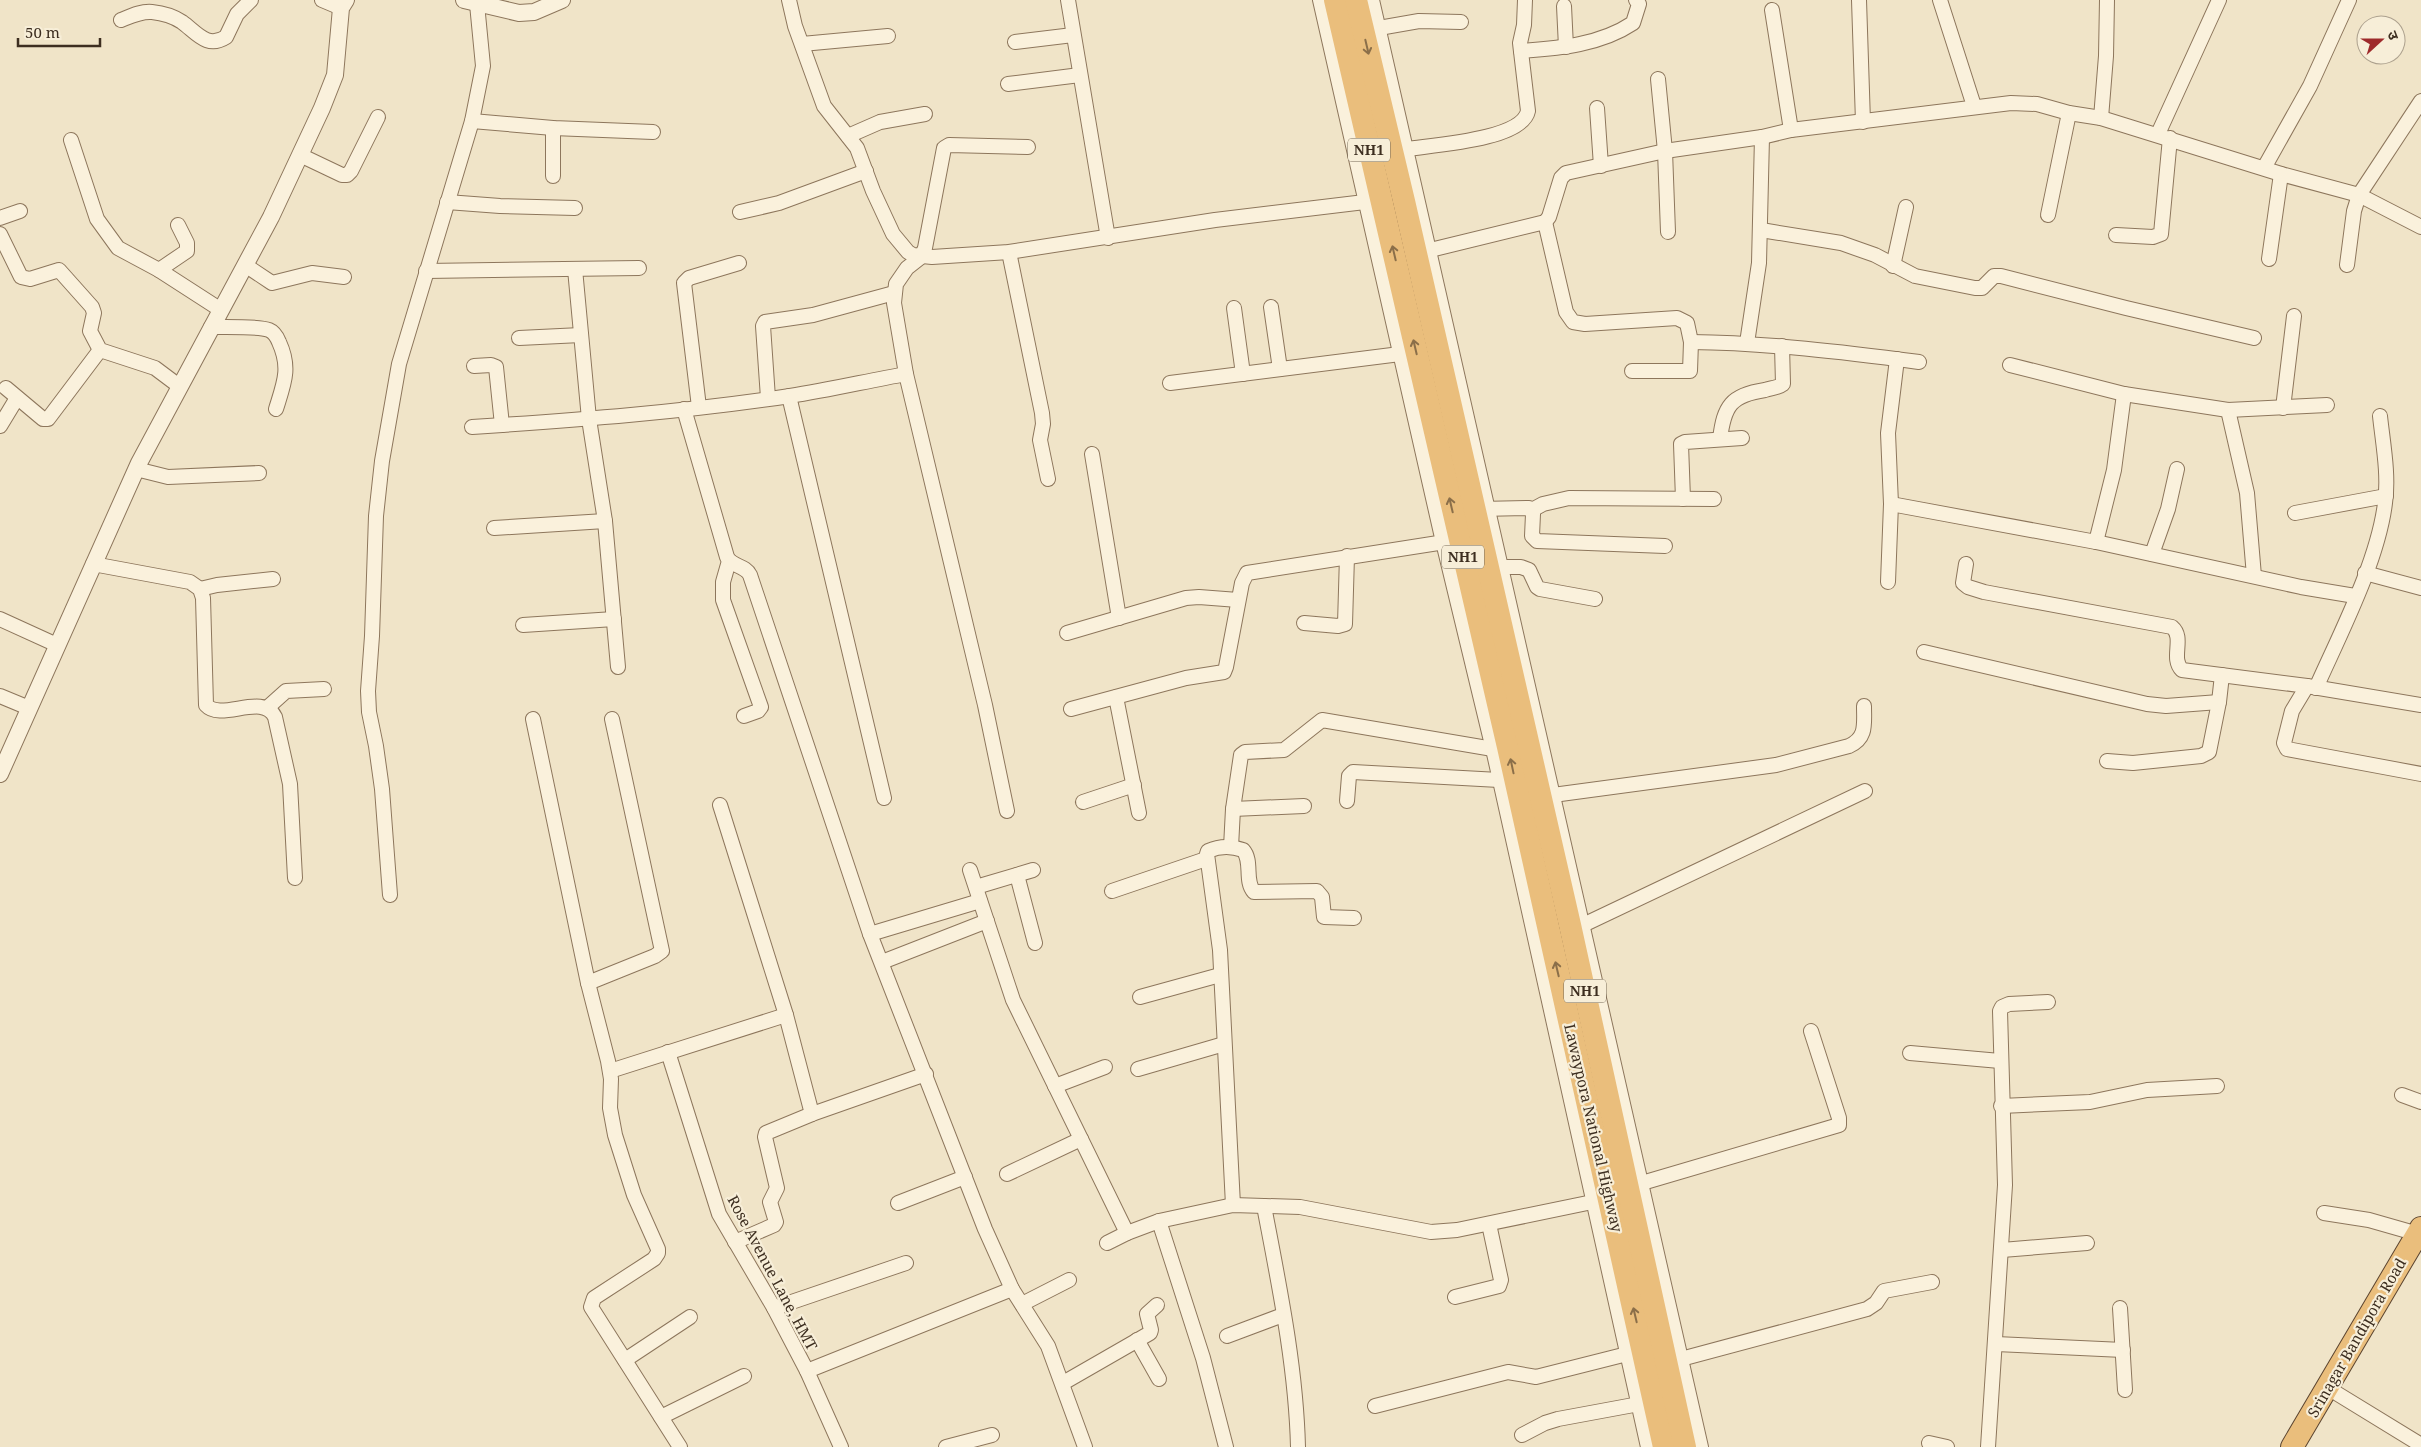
<svg xmlns="http://www.w3.org/2000/svg" width="2421" height="1447" font-family="'Noto Serif','Noto Sans Devanagari',serif">
  <style>
    .lines { fill: none; stroke-linecap: round; stroke-linejoin: round }
    .minor-casing { stroke: #8d765c; stroke-width: 16 }
    .tertiary-casing { stroke: #8d765c; stroke-width: 18 }
    .trunk-casing { stroke: #5b4430; stroke-width: 24 }
    .minor { stroke: #faf1dc; stroke-width: 14 }
    .tertiary { stroke: #faf1dc; stroke-width: 16 }
    .trunk { stroke: #eabe7c; stroke-width: 22 }
    .oneway { stroke: #8b6f49 }
    .labels { text-anchor: middle; stroke-width: 4.5; stroke-linejoin: round; paint-order: stroke }
    .shield { fill: #f7eed8; stroke: #756857; stroke-width: 1 }
    .shield-label { font-size: 14px; font-weight: bold; fill: #3d2e20 }
    .street-label { font-size: 15px; fill: #3d2e20; stroke: #f7eed8 }
  </style>
  <rect width="100%" height="100%" fill="#f0e4c8"/>
  <g class="lines">
    <!-- minor casing -->
    <g class="minor-casing">
      <g id="minor">
        <path d="M322,0L341,8"/>
        <path d="M789,0L795,26L824,106L857,148L873,191L893,234L908,252L913,255L932,257L1009,252L1215,220L1373,201"/>
        <path d="M1068,0L1108,238"/>
        <path d="M1320,0L1443,542L1493,749L1648,1447"/>
        <path d="M1372,0L1701,1447"/>
        <path d="M1859,0L1863,122"/>
        <path d="M1940,0L1974,106"/>
        <path d="M1564,6L1566,47"/>
        <path d="M1772,10L1791,130"/>
        <path d="M121,20C131,16 141,11 152,12C162,13 173,16 182,22C197,33 207,49 226,37L237,14L251,0"/>
        <path d="M1379,28L1419,21L1461,22"/>
        <path d="M1015,42L1073,35"/>
        <path d="M802,44L888,36"/>
        <path d="M1521,51C1560,48 1600,45 1633,23L1639,4L1636,0"/>
        <path d="M1658,79L1665,151L1668,232"/>
        <path d="M1008,84L1080,75"/>
        <path d="M1597,108L1601,166"/>
        <path d="M2101,118L2106,56L2107,0"/>
        <path d="M472,121L553,128L653,132"/>
        <path d="M2158,134L2219,0"/>
        <path d="M848,136L880,122L925,114"/>
        <path d="M71,140L97,219L118,248L159,270L221,310"/>
        <path d="M1407,149C1433,145 1522,140 1528,111L1520,43L1524,25L1525,0"/>
        <path d="M300,155L342,175H347L351,171L378,117"/>
        <path d="M2264,168L2310,86L2349,0"/>
        <path d="M553,176V128"/>
        <path d="M447,202L500,206L575,208"/>
        <path d="M740,212L779,203L866,171"/>
        <path d="M2048,215L2069,113"/>
        <path d="M0,218L20,211"/>
        <path d="M1545,222L1566,312L1573,322L1585,324L1677,318L1687,323L1691,342L1690,371H1632"/>
        <path d="M1761,230L1841,243L1875,255L1915,276L1975,288H1982L1994,276H2001L2126,308L2254,338"/>
        <path d="M0,234L21,277L30,279L59,270L92,307L94,313L90,331L100,350L155,368L179,386"/>
        <path d="M2116,235L2153,237L2161,234L2170,138"/>
        <path d="M1009,252L1042,413L1043,424L1040,440L1048,479"/>
        <path d="M1422,252L1545,222L1549,217L1561,178L1566,173L1665,151L1762,137L1791,130L2011,103L2037,104L2069,113L2101,118L2281,174L2359,195L2421,227"/>
        <path d="M2269,259L2281,174"/>
        <path d="M245,265L272,283L312,273L344,277"/>
        <path d="M2347,265L2354,211L2359,195L2421,101"/>
        <path d="M1893,266L1906,207"/>
        <path d="M575,269L589,419L605,521L618,667"/>
        <path d="M159,270L187,251V243L178,225"/>
        <path d="M426,271L639,268"/>
        <path d="M1271,307L1280,369"/>
        <path d="M1234,308L1243,374"/>
        <path d="M211,327C225,327 258,326 269,330C274,332 277,337 279,342C291,368 284,383 276,409"/>
        <path d="M519,338L581,335"/>
        <path d="M1691,342C1768,343 1843,352 1919,362"/>
        <path d="M1747,343L1759,263L1762,137"/>
        <path d="M2010,365L2124,394L2228,410L2327,405"/>
        <path d="M474,366L491,365L496,367L502,425"/>
        <path d="M1170,383L1400,354"/>
        <path d="M6,388L43,419H48L100,350"/>
        <path d="M789,396L884,798"/>
        <path d="M768,398L763,326L765,322L813,315L894,293"/>
        <path d="M699,407L684,283L689,278L739,263"/>
        <path d="M2283,408L2294,316"/>
        <path d="M684,409L727,557C732,567 745,565 750,575L870,934L985,1229L1012,1289L1048,1346L1085,1447"/>
        <path d="M2228,410L2247,493L2254,576"/>
        <path d="M0,426L17,398"/>
        <path d="M472,427C578,420 684,412 790,396C829,390 867,381 906,374"/>
        <path d="M1720,439C1724,406 1731,395 1765,390C1771,388 1778,388 1783,384L1782,346"/>
        <path d="M1092,454L1119,618"/>
        <path d="M136,469L168,477L259,473"/>
        <path d="M1683,499L1681,444L1685,442L1742,438"/>
        <path d="M1891,504L2096,542L2301,587L2355,596"/>
        <path d="M1480,509L1529,508L1533,514L1532,536L1537,541L1665,546"/>
        <path d="M1532,510L1543,504L1569,498L1714,499"/>
        <path d="M2295,513L2386,496"/>
        <path d="M494,528L605,521"/>
        <path d="M2096,542L2114,470L2124,394"/>
        <path d="M2152,554L2168,509L2177,469"/>
        <path d="M729,561L723,582V600L761,707L758,711L744,716"/>
        <path d="M93,564L190,582L200,589L203,598L206,705C221,722 263,692 275,717L290,784L295,878"/>
        <path d="M1966,564L1963,583L1968,587L1984,592L2172,627C2185,638 2170,658 2182,670L2307,686L2421,705"/>
        <path d="M1501,567H1521L1529,570L1537,587L1540,589L1595,599"/>
        <path d="M2365,573L2421,588"/>
        <path d="M1888,582L1891,504L1888,433L1897,359"/>
        <path d="M200,589L217,585L273,579"/>
        <path d="M0,619L57,645"/>
        <path d="M1304,623L1338,626L1345,624L1347,556"/>
        <path d="M523,625L614,619"/>
        <path d="M1067,633L1186,598L1199,597L1238,600"/>
        <path d="M1924,652L2147,704L2166,706L2219,702"/>
        <path d="M2307,686L2292,711L2284,743L2287,749L2421,774"/>
        <path d="M2316,688C2340,634 2378,561 2385,503C2389,475 2383,444 2380,416"/>
        <path d="M0,696L29,708"/>
        <path d="M1116,697L1139,813"/>
        <path d="M267,708L286,691L324,689"/>
        <path d="M1071,709L1186,678L1224,672L1226,667L1242,583L1247,573L1451,541"/>
        <path d="M533,719L588,983L608,1061L611,1079L610,1108L615,1135L634,1195L658,1249V1253L654,1259L594,1298L591,1307L680,1447"/>
        <path d="M2107,761L2133,763L2201,756L2209,752L2219,702L2222,675"/>
        <path d="M1553,795L1776,765L1849,746C1867,738 1864,724 1864,706"/>
        <path d="M1347,801L1349,776L1353,772L1499,780"/>
        <path d="M1083,802L1134,785"/>
        <path d="M720,805L786,1015L812,1114"/>
        <path d="M1233,809L1304,806"/>
        <path d="M1007,811L985,705L906,374L894,303L896,284L907,268L921,257L925,248L944,148L949,145L1028,147"/>
        <path d="M1231,847L1233,809L1241,755L1245,752L1284,750L1322,720L1493,749"/>
        <path d="M970,870L1013,1000L1127,1233"/>
        <path d="M1017,875L1035,943"/>
        <path d="M976,887L1033,870"/>
        <path d="M1112,891L1206,859"/>
        <path d="M390,895L382,789L376,746L369,712L368,691L372,636L376,516L382,461L399,364L472,121L483,66L477,4"/>
        <path d="M1583,925L1865,791"/>
        <path d="M870,934L980,901"/>
        <path d="M882,962L987,921"/>
        <path d="M588,983L655,956L662,951L612,719"/>
        <path d="M1140,997L1220,975"/>
        <path d="M668,1052L719,1214L774,1308L807,1371L841,1447"/>
        <path d="M1910,1053L2000,1061"/>
        <path d="M1138,1069L1224,1044"/>
        <path d="M610,1071L786,1015"/>
        <path d="M1055,1086L1105,1067"/>
        <path d="M2402,1095L2421,1102"/>
        <path d="M2001,1106L2090,1102L2147,1090L2217,1086"/>
        <path d="M1007,1174L1081,1139"/>
        <path d="M1642,1183L1839,1125V1118L1811,1031"/>
        <path d="M898,1203L965,1177"/>
        <path d="M1233,1205L1220,950L1207,854L1208,851C1219,846 1232,846 1243,850C1253,861 1244,881 1254,892L1317,891L1322,897L1324,917L1354,918"/>
        <path d="M1264,1206C1279,1285 1296,1366 1298,1447"/>
        <path d="M2324,1213L2369,1220L2418,1234"/>
        <path d="M1159,1221L1203,1358L1226,1447"/>
        <path d="M735,1242L774,1225L776,1222L770,1202L777,1188L765,1137L766,1133L812,1114L926,1074"/>
        <path d="M1107,1243L1127,1233L1159,1221L1233,1205L1300,1207L1431,1232L1457,1230L1602,1200"/>
        <path d="M2002,1250L2087,1243"/>
        <path d="M1455,1297L1499,1286L1501,1280L1489,1224"/>
        <path d="M1022,1304L1069,1280"/>
        <path d="M774,1308L906,1263"/>
        <path d="M2120,1308L2125,1390"/>
        <path d="M1227,1336L1283,1315"/>
        <path d="M1137,1340L1159,1379"/>
        <path d="M1996,1344L2123,1350"/>
        <path d="M1681,1359L1867,1309L1876,1303L1884,1291L1932,1282"/>
        <path d="M625,1360L690,1317"/>
        <path d="M807,1371L1012,1289"/>
        <path d="M1063,1383L1150,1333L1151,1330L1147,1314L1157,1305"/>
        <path d="M2328,1388L2421,1445"/>
        <path d="M1375,1406L1508,1372L1536,1377L1635,1352"/>
        <path d="M661,1417L744,1376"/>
        <path d="M1522,1435L1545,1423L1558,1419L1639,1404"/>
        <path d="M1929,1443L1947,1447"/>
        <path d="M946,1447L992,1435"/>
        <path d="M1988,1447L2005,1185L2000,1011L2002,1007L2009,1004L2048,1002"/>
      </g>
    </g>
    <!-- tertiary casing -->
    <g class="tertiary-casing">
      <g id="tertiary">
        <path d="M464,0L519,13L534,12L562,0"/>
        <path d="M0,774L139,463L271,217L322,108L335,75L341,8L346,0"/>
      </g>
    </g>
    <!-- trunk casing -->
    <g class="trunk-casing">
      <g id="trunk">
        <path d="M1335,0L1508,747L1664,1447"/>
        <path d="M1356,0L1404,201L1570,925L1685,1447"/>
        <path d="M2292,1447L2421,1228"/>
      </g>
    </g>
    <!-- minor -->
    <use href="#minor" class="minor"/>
    <!-- tertiary -->
    <use href="#tertiary" class="tertiary"/>
    <!-- trunk -->
    <use href="#trunk" class="trunk"/>
  </g>
  <!-- one-way arrows -->
  <defs><path id="oneway-shaft" d="M-6 0H5M1.5-3L5.5 0L1.5 3" fill="none" stroke-width="1.6" stroke-linecap="round" stroke-linejoin="round" transform="scale(1.25)"/></defs>
  <g class="oneway">
    <use href="#oneway-shaft" transform="translate(1367 47) rotate(77)"/>
    <use href="#oneway-shaft" transform="translate(1394 253) rotate(-103)"/>
    <use href="#oneway-shaft" transform="translate(1415 347) rotate(-103)"/>
    <use href="#oneway-shaft" transform="translate(1451 505) rotate(-103)"/>
    <use href="#oneway-shaft" transform="translate(1512 766) rotate(-102)"/>
    <use href="#oneway-shaft" transform="translate(1557 969) rotate(-103)"/>
    <use href="#oneway-shaft" transform="translate(1635 1315) rotate(-103)"/>
  </g>
  <g class="labels">
    <!-- shield labels -->
    <g class="shield">
      <rect x="1348" y="138.5" width="42" height="23" rx="4"/>
      <rect x="1442" y="545.5" width="42" height="23" rx="4"/>
      <rect x="1564" y="979.5" width="42" height="23" rx="4"/>
    </g>
    <g class="shield-label">
      <text x="1369" y="155">NH1</text>
      <text x="1463" y="562">NH1</text>
      <text x="1585" y="996">NH1</text>
    </g>
    <!-- street labels -->
    <g class="street-label">
      <text transform="translate(1593 1128) rotate(77)" y="5">Lawaypora National Highway</text>
      <text transform="translate(772 1273) rotate(62)" y="5">Rose Avenue Lane, HMT</text>
      <text transform="translate(2357 1338) rotate(-60)" y="5">Srinagar Bandipora Road</text>
    </g>
  </g>
  <!-- north arrow -->
  <g transform="translate(2381 40) rotate(69)"><circle r="24" fill="#f7eed8" stroke="#ada18e"/>
  <path d="M0-4L9 19L0 12L-9 19Z" fill="#9e2a2b"/>
  <text y="-8" font-size="14" font-weight="bold" text-anchor="middle" fill="#3d2e20">उ</text>
  </g>
  <!-- scale -->
  <path d="M18 38v8h82v-8" fill="none" stroke="#3d2e20" stroke-width="2.5"/>
  <text x="25" y="38" font-size="15" fill="#3d2e20" stroke="#f7eed8" stroke-width="4" paint-order="stroke">50 m</text>
</svg>
